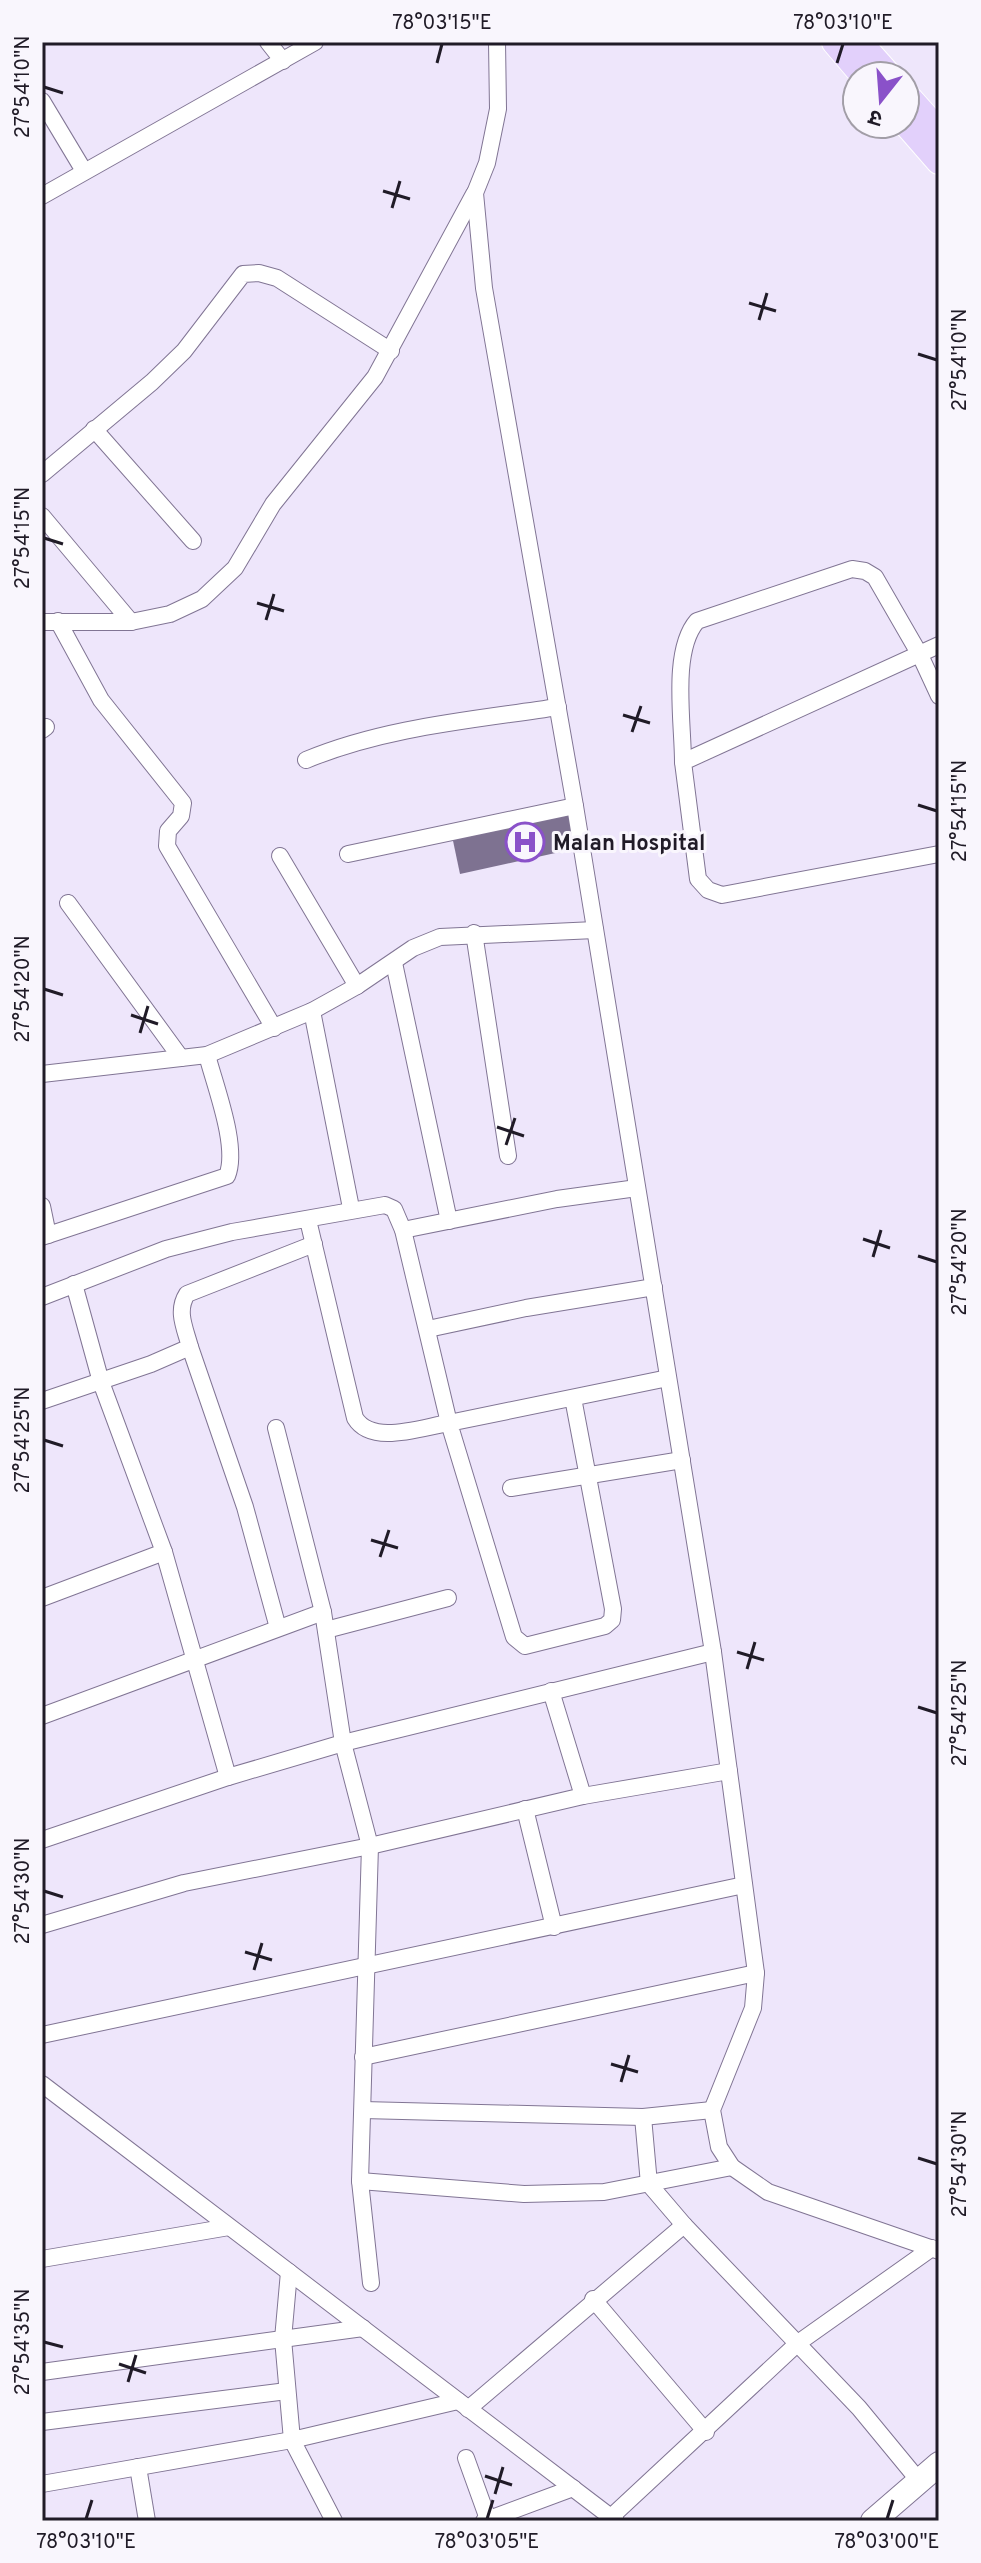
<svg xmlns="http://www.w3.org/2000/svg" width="981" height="2563" font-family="Overpass,'Noto Sans Devanagari',sans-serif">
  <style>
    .building { fill: #7e7291 }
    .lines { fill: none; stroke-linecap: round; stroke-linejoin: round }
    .minor-casing { stroke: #817594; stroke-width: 18 }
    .secondary-casing { stroke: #817594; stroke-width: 26 }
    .primary-casing { stroke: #fff; stroke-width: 28 }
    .minor { stroke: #fff; stroke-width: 16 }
    .secondary { stroke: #fff; stroke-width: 24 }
    .primary { stroke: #e2d0fb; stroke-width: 26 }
    .ticks { fill: none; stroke: #201b27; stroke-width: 3 }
    .labels { text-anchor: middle; stroke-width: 6; stroke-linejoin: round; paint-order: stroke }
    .poi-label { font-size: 22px; font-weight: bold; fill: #201b27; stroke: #f9f6fd; text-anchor: start }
    .neatline { fill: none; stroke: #201b27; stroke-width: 3 }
    .ticks-label { font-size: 20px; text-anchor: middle; fill: #201b27 }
  </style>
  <rect width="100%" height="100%" fill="#eee6fb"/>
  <!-- building -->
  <path class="building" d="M570,812L578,848L460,874L452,836Z"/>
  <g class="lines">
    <!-- minor casing -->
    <g class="minor-casing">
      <g id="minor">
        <path d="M268,42L283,61"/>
        <path d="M497,42L498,109L487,163L475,193L484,288L575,806L713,1652L756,1973L753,2008L712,2110L719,2147L732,2167L768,2192L939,2251"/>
        <path d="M42,101L84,171"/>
        <path d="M42,196L315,42"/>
        <path d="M94,429L193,541"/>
        <path d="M42,474L152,382L184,351L243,274L259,273L277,278L391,351"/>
        <path d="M42,516L131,622"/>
        <path d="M58,621L101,700L183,803L181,816L168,831L167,846L274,1028"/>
        <path d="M42,622H131L170,614L202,599L235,568L273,504L375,377L474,194"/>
        <path d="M939,645L683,762L698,879L708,890L722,895L939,854"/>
        <path d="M42,730L46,727"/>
        <path d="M306,760C385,727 473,720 558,707"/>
        <path d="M683,762C683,722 671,651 697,621L852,569L865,571L875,577L920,655L939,696"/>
        <path d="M348,854L575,806"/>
        <path d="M280,856L357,986"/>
        <path d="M68,903L181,1058"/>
        <path d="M474,933L508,1156"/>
        <path d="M394,963L449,1221"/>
        <path d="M312,1011L351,1208"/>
        <path d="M42,1074L207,1055L312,1011L357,986L413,948L440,937L595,930"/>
        <path d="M42,1206L48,1235"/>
        <path d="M403,1230L557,1199L637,1188"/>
        <path d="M42,1237L227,1176C239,1147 215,1086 207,1055"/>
        <path d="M74,1284L101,1382L164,1552L228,1777L343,1743L713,1652"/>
        <path d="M42,1297L166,1249L232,1232L385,1205L394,1209L403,1230L449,1423C422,1427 372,1446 355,1418L308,1220"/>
        <path d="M428,1329L526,1308L654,1287"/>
        <path d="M190,1347L245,1507L278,1628"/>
        <path d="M573,1398L613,1609L612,1620L605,1626L525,1646L514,1637L449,1423L668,1378"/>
        <path d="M42,1401L151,1364L190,1347C185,1328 176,1311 187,1294L314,1244"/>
        <path d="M276,1428L323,1612L343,1743L370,1846L360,2181L371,2283"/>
        <path d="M511,1488L682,1460"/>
        <path d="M42,1598L164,1552"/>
        <path d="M326,1630L448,1598"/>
        <path d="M551,1691L583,1796"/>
        <path d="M42,1716L323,1612"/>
        <path d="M525,1809L554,1927"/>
        <path d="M42,1840L228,1777"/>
        <path d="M42,1925L184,1883L370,1846L583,1796L729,1771"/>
        <path d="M42,2035L744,1885"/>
        <path d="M363,2057L756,1973"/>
        <path d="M42,2084L616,2521"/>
        <path d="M363,2110L643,2117L712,2110"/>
        <path d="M643,2117L649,2184L684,2225L859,2408L920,2482"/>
        <path d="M360,2181L524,2194L604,2192L732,2167"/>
        <path d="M42,2259L229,2227"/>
        <path d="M289,2272L283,2339L292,2440L458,2401"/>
        <path d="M593,2299L706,2432"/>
        <path d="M42,2372L363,2328"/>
        <path d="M468,2409L684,2225"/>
        <path d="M42,2422L287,2391"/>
        <path d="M466,2458L488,2519"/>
        <path d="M138,2467L147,2521"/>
        <path d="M42,2484L292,2440L334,2521"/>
        <path d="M611,2517L798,2343L932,2248"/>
        <path d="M484,2521L573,2488"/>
      </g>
    </g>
    <!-- secondary casing -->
    <g class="secondary-casing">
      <path id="secondary" d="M873,2521L939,2464"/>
    </g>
    <!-- primary casing -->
    <g class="primary-casing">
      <g id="primary">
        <path d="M835,42L864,76"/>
        <path d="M859,42L889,76"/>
        <path d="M905,94L939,132"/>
        <path d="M905,122L939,161"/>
      </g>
    </g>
    <!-- minor -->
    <use href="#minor" class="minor"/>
    <!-- secondary -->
    <use href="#secondary" class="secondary"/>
    <!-- primary -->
    <use href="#primary" class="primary"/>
  </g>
  <!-- ticks -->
  <path class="ticks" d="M437,63L442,44M837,63L843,44M44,87L63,93M383,191L410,199M392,208L400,181M749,303L776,311M759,320L767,293M918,354L937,360M44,538L63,544M257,603L284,611M266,620L274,594M623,715L650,723M632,732L641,706M918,805L937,811M44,989L63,995M131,1015L158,1024M140,1033L148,1006M497,1127L524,1136M506,1145L515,1118M863,1239L890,1248M918,1256L937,1262M873,1257L881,1230M44,1440L63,1446M371,1540L398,1548M380,1557L389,1530M737,1652L764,1660M747,1669L755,1642M918,1707L937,1713M44,1891L63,1897M245,1952L272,1960M254,1970L262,1943M611,2064L638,2072M621,2082L629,2055M918,2158L937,2164M44,2342L63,2347M119,2364L146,2373M128,2382L136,2355M485,2476L512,2485M495,2494L503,2467M86,2519L92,2500M487,2519L493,2500M887,2519L893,2500"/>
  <!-- icons -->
  <defs>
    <g id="hospital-ring" transform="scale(2)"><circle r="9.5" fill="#f9f6fd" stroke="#8a51c9" stroke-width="1.5"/><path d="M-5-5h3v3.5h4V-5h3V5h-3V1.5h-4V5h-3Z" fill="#8a51c9"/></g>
  </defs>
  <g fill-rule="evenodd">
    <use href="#hospital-ring" x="525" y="842"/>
  </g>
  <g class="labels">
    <!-- poi labels -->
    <g class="poi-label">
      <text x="553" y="850">Malan Hospital</text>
    </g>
  </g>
  <!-- border -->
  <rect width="981" height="2563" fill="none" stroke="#f9f6fd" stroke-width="88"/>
  <!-- north arrow -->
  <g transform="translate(881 100) rotate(197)"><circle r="38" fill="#f9f6fd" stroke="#a29ea7" stroke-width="2"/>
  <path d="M0-6L14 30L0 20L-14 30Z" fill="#8a51c9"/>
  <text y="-12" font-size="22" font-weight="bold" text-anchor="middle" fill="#201b27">उ</text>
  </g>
  <rect x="44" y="44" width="893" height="2475" class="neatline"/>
  <g class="ticks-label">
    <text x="442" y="29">78°03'15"E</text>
    <text x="843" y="29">78°03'10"E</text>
    <text transform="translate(22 87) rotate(-90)" y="7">27°54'10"N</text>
    <text transform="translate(959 360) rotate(-90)" y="7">27°54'10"N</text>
    <text transform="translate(22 538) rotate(-90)" y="7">27°54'15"N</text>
    <text transform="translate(959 811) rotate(-90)" y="7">27°54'15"N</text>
    <text transform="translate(22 989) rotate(-90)" y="7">27°54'20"N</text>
    <text transform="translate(959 1262) rotate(-90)" y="7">27°54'20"N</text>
    <text transform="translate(22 1440) rotate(-90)" y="7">27°54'25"N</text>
    <text transform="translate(959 1713) rotate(-90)" y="7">27°54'25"N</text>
    <text transform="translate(22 1891) rotate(-90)" y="7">27°54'30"N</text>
    <text transform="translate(959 2164) rotate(-90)" y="7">27°54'30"N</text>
    <text transform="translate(22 2342) rotate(-90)" y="7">27°54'35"N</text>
    <text x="86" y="2548">78°03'10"E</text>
    <text x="487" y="2548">78°03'05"E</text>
    <text x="887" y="2548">78°03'00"E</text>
  </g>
</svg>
